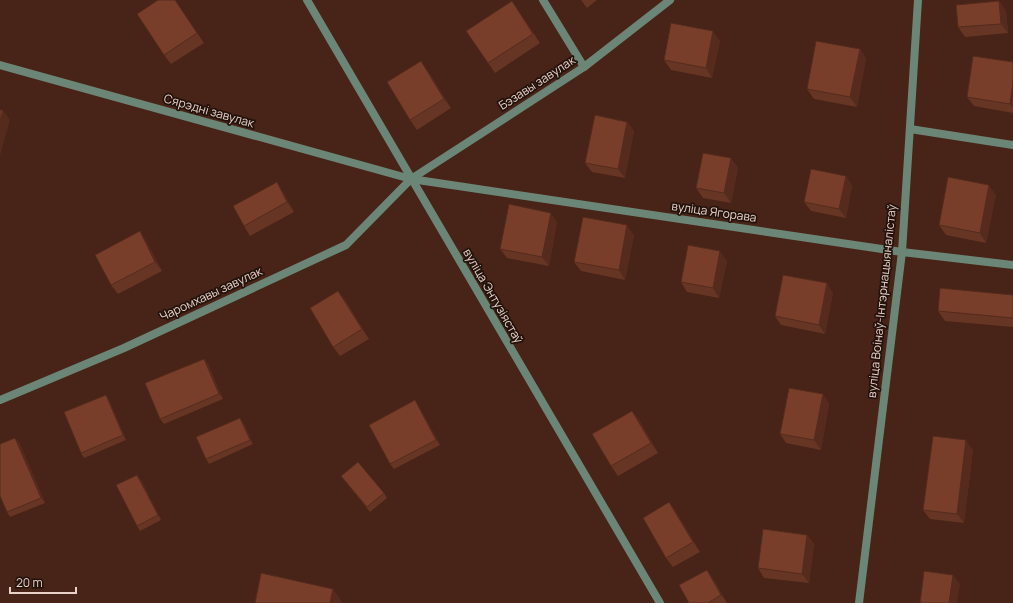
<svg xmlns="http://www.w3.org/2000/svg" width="1013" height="603" font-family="Manrope,sans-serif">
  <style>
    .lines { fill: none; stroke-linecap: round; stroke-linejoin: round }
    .lane { stroke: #6b8676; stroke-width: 8 }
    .street { stroke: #6b8676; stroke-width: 8 }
    .wall { fill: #673524 }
    .shaded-wall { fill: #542b1d }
    .building { fill: #783e2a; stroke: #542b1d }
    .labels { text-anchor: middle; stroke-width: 3.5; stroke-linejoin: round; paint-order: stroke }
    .street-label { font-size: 12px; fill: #e9d1c8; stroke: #22120c }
  </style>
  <rect width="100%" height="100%" fill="#482317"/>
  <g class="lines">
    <!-- lane -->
    <g class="lane">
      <path d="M543,0L584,67"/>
      <path d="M910,129L1013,145"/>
    </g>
    <!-- street -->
    <g class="street">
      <path d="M307,0L660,603"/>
      <path d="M0,65L411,179L902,252L1013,265"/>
      <path d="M0,400L124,348L346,245L411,179L584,67L670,0"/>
      <path d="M859,603L902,252L918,0"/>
    </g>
  </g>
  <!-- wall -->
  <g class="wall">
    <path d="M175,0L204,43L171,64L164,55Z"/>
    <path d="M581,0H597L587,8Z"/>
    <path d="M512,1L540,43L495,73L488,63Z"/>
    <path d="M999,1L1006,11L1008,33L965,37L958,27Z"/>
    <path d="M720,41L712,78L671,70L664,60Z"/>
    <path d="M860,49L866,59L857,107L814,99L807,89Z"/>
    <path d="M1013,62V113L974,106L967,97Z"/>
    <path d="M428,71L451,108L417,130L410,120Z"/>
    <path d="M627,122L634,131L625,178L592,172L585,163Z"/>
    <path d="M731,158L738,168L731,203L703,198L696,188Z"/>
    <path d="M846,176L852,186L846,218L811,211L804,202Z"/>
    <path d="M283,192L294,212L250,236L244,226Z"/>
    <path d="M996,195L986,243L946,235L939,225Z"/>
    <path d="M557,222L549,266L507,258L500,249Z"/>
    <path d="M634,235L625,280L581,271L574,262Z"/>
    <path d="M146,241L162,271L118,294L111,285Z"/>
    <path d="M727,261L719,298L687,292L681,282Z"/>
    <path d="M338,291L345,300L369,339L340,356L333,347Z"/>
    <path d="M833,293L825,334L781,325L775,316Z"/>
    <path d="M1013,295V327L945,321L938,311Z"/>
    <path d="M204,359L208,364L223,399L164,424L160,419Z"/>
    <path d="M823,394L829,404L821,450L786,443L780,434Z"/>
    <path d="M106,395L109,400L126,440L84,458L81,453Z"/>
    <path d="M415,400L418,405L440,445L394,469L390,464Z"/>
    <path d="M632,411L639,420L658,453L618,476L611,466Z"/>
    <path d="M243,422L253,444L209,464L206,459Z"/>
    <path d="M19,442L45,503L10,517L7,512Z"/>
    <path d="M973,450L964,523L930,519L923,510Z"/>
    <path d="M341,476L384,493L387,498L370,512Z"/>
    <path d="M141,480L161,520L140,531L137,526Z"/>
    <path d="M669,502L676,512L700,552L673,567L666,558Z"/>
    <path d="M807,535L814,544L809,583L764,578L758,568Z"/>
    <path d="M714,580L727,603H689Z"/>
  </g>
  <!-- shaded-wall -->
  <g class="shaded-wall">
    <path d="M999,1L1006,11L1008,33L1001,24Z"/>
    <path d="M713,31L720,41L712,78L706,68Z"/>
    <path d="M860,49L866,59L857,107L850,97Z"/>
    <path d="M421,61L428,71L451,108L444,99Z"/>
    <path d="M1013,82V108L1010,104Z"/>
    <path d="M3,110L10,120L0,156V122Z"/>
    <path d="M627,122L634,131L625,178L618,169Z"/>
    <path d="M731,158L738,168L731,203L724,193Z"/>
    <path d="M846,176L852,186L846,218L839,209Z"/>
    <path d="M277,182L283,192L294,212L287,202Z"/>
    <path d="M989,185L996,195L986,243L980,233Z"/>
    <path d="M551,213L557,222L549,266L542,257Z"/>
    <path d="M627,225L634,235L625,280L619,270Z"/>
    <path d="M140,231L146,241L162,271L155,262Z"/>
    <path d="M720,251L727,261L719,298L713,288Z"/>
    <path d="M827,283L833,293L825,334L819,325Z"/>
    <path d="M338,291L345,300L369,339L362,329Z"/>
    <path d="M204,359L208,364L223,399L219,394Z"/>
    <path d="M823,394L829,404L821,450L814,440Z"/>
    <path d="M106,395L109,400L126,440L123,435Z"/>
    <path d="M415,400L418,405L440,445L436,440Z"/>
    <path d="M632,411L639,420L658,453L651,443Z"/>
    <path d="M240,418L243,422L253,444L250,440Z"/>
    <path d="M15,438L19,442L45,503L41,498Z"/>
    <path d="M966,440L973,450L964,523L957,514Z"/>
    <path d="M137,475L141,480L161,520L158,515Z"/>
    <path d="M669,502L676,512L700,552L693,542Z"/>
    <path d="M807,535L814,544L809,583L802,574Z"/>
    <path d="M707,570L714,580L727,603L721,595Z"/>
    <path d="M953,575L960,584L957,603H949Z"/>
    <path d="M333,589L343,603H330Z"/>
  </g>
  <!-- building -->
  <g class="building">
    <path d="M158,0H175L197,33L164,55L137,14Z"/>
    <path d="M512,1L533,34L488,63L466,31Z"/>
    <path d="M999,1L1001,24L958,27L956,5Z"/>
    <path d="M671,23L713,31L706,68L664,60Z"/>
    <path d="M816,41L860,49L850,97L807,89Z"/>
    <path d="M973,56L1013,62V82L1010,104L967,97Z"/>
    <path d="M421,61L444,99L410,120L387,82Z"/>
    <path d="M0,110H3L0,122Z"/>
    <path d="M595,115L627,122L618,169L585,163Z"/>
    <path d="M703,153L731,158L724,193L696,188Z"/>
    <path d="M811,169L846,176L839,209L804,202Z"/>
    <path d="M948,177L989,185L980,233L939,225Z"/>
    <path d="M277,182L287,202L244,226L233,206Z"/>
    <path d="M509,204L551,213L542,257L500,249Z"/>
    <path d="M583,217L627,225L619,270L574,262Z"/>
    <path d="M140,231L155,262L111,285L95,255Z"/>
    <path d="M688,245L720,251L713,288L681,282Z"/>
    <path d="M783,275L827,283L819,325L775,316Z"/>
    <path d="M940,288L1013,295V318L938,311Z"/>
    <path d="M338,291L362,329L333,347L310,308Z"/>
    <path d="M204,359L219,394L160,419L145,383Z"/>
    <path d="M789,388L823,394L814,440L780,434Z"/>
    <path d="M106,395L123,435L81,453L64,412Z"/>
    <path d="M415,400L436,440L390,464L369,425Z"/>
    <path d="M632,411L651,443L611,466L592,434Z"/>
    <path d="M240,418L250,440L206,459L196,437Z"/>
    <path d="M933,436L966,440L957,514L923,510Z"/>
    <path d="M15,438L41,498L7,512L0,496V444Z"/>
    <path d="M358,462L384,493L367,507L341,476Z"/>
    <path d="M137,475L158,515L137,526L116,485Z"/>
    <path d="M669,502L693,542L666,558L643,518Z"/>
    <path d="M763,529L807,535L802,574L758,568Z"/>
    <path d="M707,570L721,595L708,603H689L679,585Z"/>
    <path d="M924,571L953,575L949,603H920Z"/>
    <path d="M261,573L333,589L330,603H255Z"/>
  </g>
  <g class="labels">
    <!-- street labels -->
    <g class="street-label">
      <text transform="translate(537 83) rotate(-33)" y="4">Бэзавы завулак</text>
      <text transform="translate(209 111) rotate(16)" y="4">Сярэдні завулак</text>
      <text transform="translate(714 212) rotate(8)" y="4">вуліца Ягорава</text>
      <text transform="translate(211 294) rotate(-25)" y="4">Чаромхавы завулак</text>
      <text transform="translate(493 296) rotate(60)" y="4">вуліца Энтузіястаў</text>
      <text transform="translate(882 301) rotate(-84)" y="4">вуліца Воінаў-Інтэрнацыяналістаў</text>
    </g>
  </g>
  <!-- scale -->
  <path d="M10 587v6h66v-6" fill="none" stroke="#e9d1c8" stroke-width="2"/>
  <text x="16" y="587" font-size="12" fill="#e9d1c8" stroke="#22120c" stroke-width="3" paint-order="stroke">20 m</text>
</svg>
